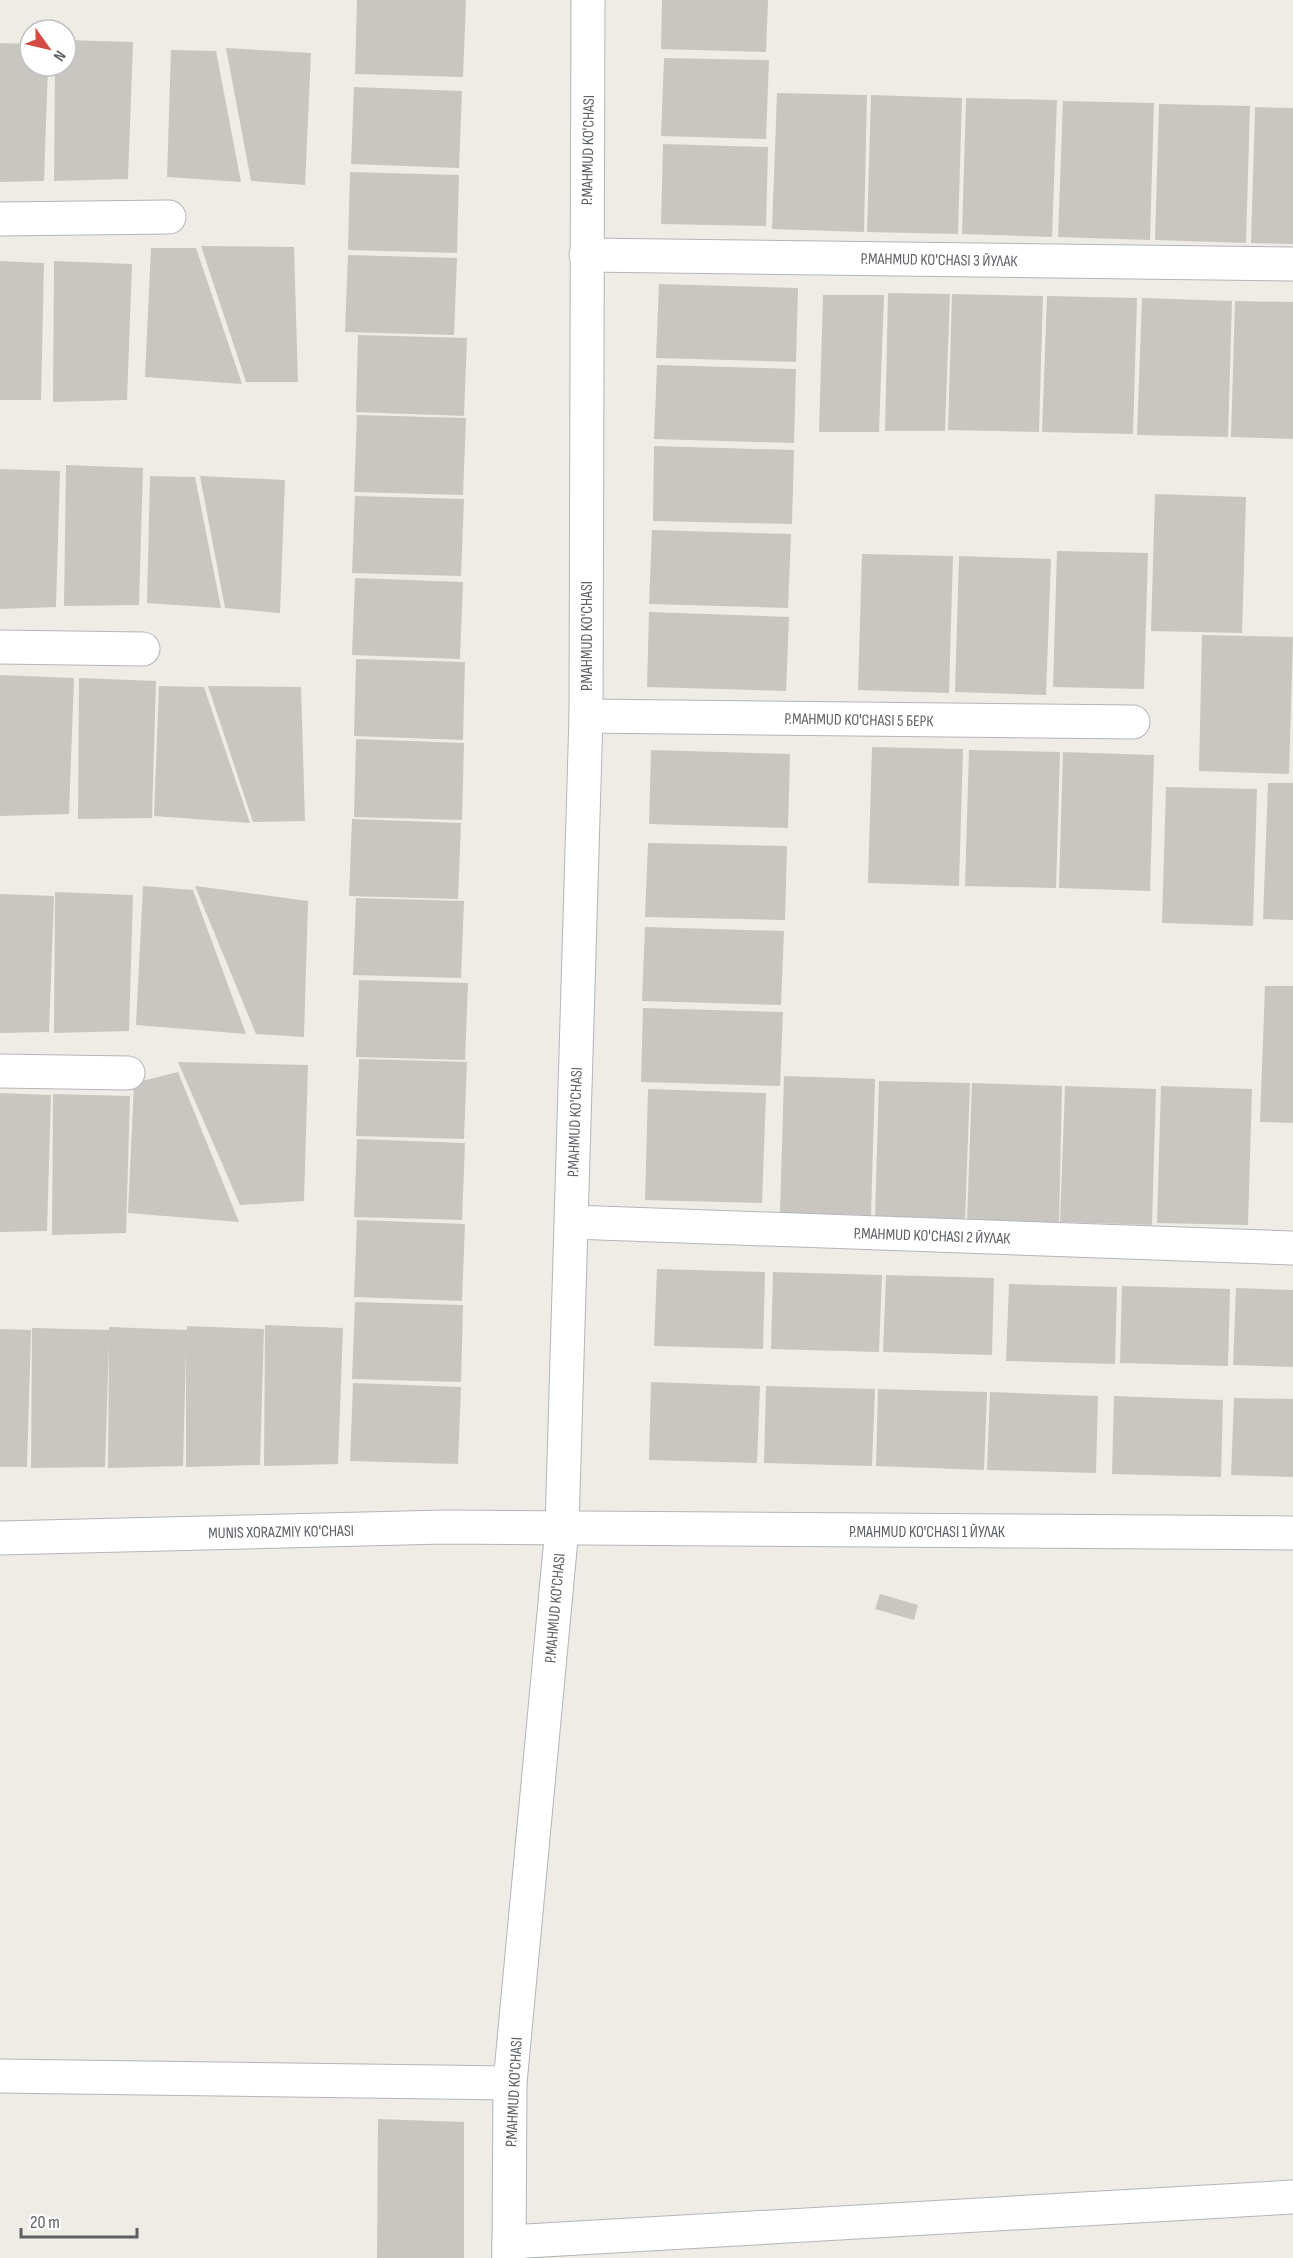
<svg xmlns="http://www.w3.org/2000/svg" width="1293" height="2258" font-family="'Sofia Sans Condensed',sans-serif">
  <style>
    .building { fill: #c9c6c2 }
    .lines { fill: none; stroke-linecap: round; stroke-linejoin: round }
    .minor-casing { stroke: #b2b5b9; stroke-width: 35 }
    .minor { stroke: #fff; stroke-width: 33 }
    .labels { text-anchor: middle; stroke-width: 4.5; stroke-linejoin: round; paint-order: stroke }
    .street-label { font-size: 16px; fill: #5d6064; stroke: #fff }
  </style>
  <rect width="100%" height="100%" fill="#eeece5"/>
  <!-- building -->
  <g class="building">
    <path d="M357,0H466L463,77L355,74Z"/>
    <path d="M662,0H768L766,52L661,49Z"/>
    <path d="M66,40L133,42L128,179L54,181L55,66H66Z"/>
    <path d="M0,43L30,44V66H48L44,181L0,182Z"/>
    <path d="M226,48L311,53L305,185L251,181Z"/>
    <path d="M171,50L216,51L241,182L167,177Z"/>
    <path d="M664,58L769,60L766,139L661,136Z"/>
    <path d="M354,87L462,91L459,168L351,164Z"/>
    <path d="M777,93L867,95L864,232L772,229Z"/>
    <path d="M871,95L962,98L958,234L867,232Z"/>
    <path d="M966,98L1057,100L1052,237L962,234Z"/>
    <path d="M1063,101L1154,103L1150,240L1058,237Z"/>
    <path d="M1159,104L1250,106L1246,243L1155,240Z"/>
    <path d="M1255,107L1293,108V244L1251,243Z"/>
    <path d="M663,144L768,147L766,226L661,224Z"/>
    <path d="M350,172L459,175L457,253L348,250Z"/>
    <path d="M201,246L294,247L298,382H246Z"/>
    <path d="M151,248H196L242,384L145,377Z"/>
    <path d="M348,255L457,258L454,335L345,332Z"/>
    <path d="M0,261L44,263L41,400H0Z"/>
    <path d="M54,261L132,264L127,400L53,402Z"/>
    <path d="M659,284L798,288L796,362L656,358Z"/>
    <path d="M888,293L950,294L945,431H885Z"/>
    <path d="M952,294L1043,296L1039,432L948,430Z"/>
    <path d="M823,295H884L879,432H819Z"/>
    <path d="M1047,296L1137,298L1133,434L1042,432Z"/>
    <path d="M1142,298L1232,301L1228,437L1137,435Z"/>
    <path d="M1235,301L1293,302V439L1231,437Z"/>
    <path d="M358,335L467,338L464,416L356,412Z"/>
    <path d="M657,365L796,369L794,443L654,439Z"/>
    <path d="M357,415L466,418L463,495L354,492Z"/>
    <path d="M654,446L794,450L792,524L653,521Z"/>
    <path d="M66,465L143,468L139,605L64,606Z"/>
    <path d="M0,469L60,471L56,607L0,609Z"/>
    <path d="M150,476L195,477L221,608L147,603Z"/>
    <path d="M200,476L285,480L280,613L225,608Z"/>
    <path d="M1155,494L1246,497L1242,633L1151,631Z"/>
    <path d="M355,496L464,499L461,576L352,573Z"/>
    <path d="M652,530L791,534L788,608L649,604Z"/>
    <path d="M1057,551L1148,553L1144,689L1053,687Z"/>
    <path d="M862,554L953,556L949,693L858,690Z"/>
    <path d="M959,556L1051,559L1046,695L955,692Z"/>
    <path d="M355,578L463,582L460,659L352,655Z"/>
    <path d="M649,612L789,617L786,691L647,687Z"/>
    <path d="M1202,635L1293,637L1289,774L1199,771Z"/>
    <path d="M356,659L465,662L463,740L354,736Z"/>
    <path d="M0,675L74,678L69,814L0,816Z"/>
    <path d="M79,678L156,681L152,818L78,819Z"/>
    <path d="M159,686L204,687L250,823L154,816Z"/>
    <path d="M208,686L301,687L305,821L253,822Z"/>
    <path d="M356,739L464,743L462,820L354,817Z"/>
    <path d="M872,747L963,749L959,886L868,883Z"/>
    <path d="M651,750L790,754L788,828L649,824Z"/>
    <path d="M969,750L1060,752L1056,888L965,886Z"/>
    <path d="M1063,752L1154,755L1150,891L1059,888Z"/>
    <path d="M1268,783H1293V920L1263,919Z"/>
    <path d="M1166,787L1257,789L1253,926L1162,923Z"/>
    <path d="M352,819L461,823L458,899L349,896Z"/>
    <path d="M648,843L787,846L785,920L645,917Z"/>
    <path d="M143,886L193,890L246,1034L136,1025Z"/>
    <path d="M195,886L308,901L304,1037L256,1034Z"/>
    <path d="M55,892L133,895L129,1031L54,1033Z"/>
    <path d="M0,894L54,896L49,1032L0,1033Z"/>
    <path d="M356,898L464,901L461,978L353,975Z"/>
    <path d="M645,927L784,931L781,1005L642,1001Z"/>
    <path d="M359,980L468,983L465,1060L356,1057Z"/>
    <path d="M1265,986H1293V1123L1260,1122Z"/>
    <path d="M643,1008L783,1012L780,1086L641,1082Z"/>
    <path d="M359,1059L467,1062L464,1139L356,1136Z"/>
    <path d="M178,1062L308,1065L304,1201L240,1205Z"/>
    <path d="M178,1072L239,1222L128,1213L134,1083Z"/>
    <path d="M784,1076L875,1079L871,1215L780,1213Z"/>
    <path d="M879,1081L970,1083L965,1220L875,1217Z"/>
    <path d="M972,1083L1062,1086L1059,1223L967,1220Z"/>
    <path d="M1065,1086L1156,1089L1152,1225L1060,1222Z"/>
    <path d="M1161,1086L1252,1089L1248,1225L1157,1223Z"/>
    <path d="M648,1089L766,1093L762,1203L645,1200Z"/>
    <path d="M0,1093L51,1095L47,1231L0,1232Z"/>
    <path d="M53,1094L130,1096L126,1233L52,1235Z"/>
    <path d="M357,1139L465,1143L462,1220L354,1217Z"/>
    <path d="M357,1220L465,1224L462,1301L354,1297Z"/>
    <path d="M657,1269L765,1272L763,1349L654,1346Z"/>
    <path d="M773,1272L882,1275L879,1352L771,1349Z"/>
    <path d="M886,1275L994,1278L992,1355L883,1352Z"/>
    <path d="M1009,1284L1117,1287L1115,1364L1006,1361Z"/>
    <path d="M1122,1286L1230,1289L1228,1366L1120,1363Z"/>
    <path d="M1236,1288L1293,1290V1367L1233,1365Z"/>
    <path d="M355,1302L463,1305L461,1382L352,1379Z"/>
    <path d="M265,1325L343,1328L338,1464L264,1466Z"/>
    <path d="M187,1326L264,1329L260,1465L186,1467V1351L183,1466L108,1468L109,1343L105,1467L31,1468L32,1328L109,1330V1327L187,1330Z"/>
    <path d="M0,1329L31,1330L27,1467H0Z"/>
    <path d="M651,1382L760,1386L757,1463L649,1460Z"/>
    <path d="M353,1383L461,1387L458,1464L350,1461Z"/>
    <path d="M766,1386L875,1389L872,1466L764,1463Z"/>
    <path d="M878,1389L987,1392L984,1470L876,1466Z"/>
    <path d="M990,1392L1098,1396L1096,1473L987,1470Z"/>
    <path d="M1114,1396L1223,1400L1221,1477L1112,1474Z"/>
    <path d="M1234,1398L1293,1399V1477L1231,1475Z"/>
    <path d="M880,1594L918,1605L914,1620L875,1609Z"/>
    <path d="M378,2119L464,2122V2258H377Z"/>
  </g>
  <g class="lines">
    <!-- minor casing -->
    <g class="minor-casing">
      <g id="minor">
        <path d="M0,219L169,217"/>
        <path d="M586,255L1293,264"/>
        <path d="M0,647L143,649"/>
        <path d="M586,716L1133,722"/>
        <path d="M0,1071L128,1073"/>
        <path d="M572,1222L1293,1248"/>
        <path d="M0,1538L444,1527L1293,1533"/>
        <path d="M0,2076L510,2083"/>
        <path d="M509,2258L510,2083L562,1528L586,716L588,0"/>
        <path d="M509,2258V2242L1293,2197"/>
      </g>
    </g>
    <!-- minor -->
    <use href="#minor" class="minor"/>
  </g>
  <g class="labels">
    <!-- street labels -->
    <g class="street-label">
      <text transform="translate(587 150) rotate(-89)" y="6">P.MAHMUD KO'CHASI</text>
      <text transform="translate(939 259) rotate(1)" y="6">P.MAHMUD KO'CHASI 3 ЙУЛАК</text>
      <text transform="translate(586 636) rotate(-90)" y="6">P.MAHMUD KO'CHASI</text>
      <text transform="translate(859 719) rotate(1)" y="6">P.MAHMUD KO'CHASI 5 БЕРК</text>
      <text transform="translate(574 1122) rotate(-88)" y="6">P.MAHMUD KO'CHASI</text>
      <text transform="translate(932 1235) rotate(2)" y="6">P.MAHMUD KO'CHASI 2 ЙУЛАК</text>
      <text transform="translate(281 1531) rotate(-1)" y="6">MUNIS XORAZMIY KO'CHASI</text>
      <text x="927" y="1537">P.MAHMUD KO'CHASI 1 ЙУЛАК</text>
      <text transform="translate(554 1608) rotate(-85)" y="6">P.MAHMUD KO'CHASI</text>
      <text transform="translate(513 2092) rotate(-87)" y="6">P.MAHMUD KO'CHASI</text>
    </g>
  </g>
  <!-- north arrow -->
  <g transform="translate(48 48) rotate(124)"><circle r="28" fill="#ffffff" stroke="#bebfc1" stroke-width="1.5"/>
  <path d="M0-4.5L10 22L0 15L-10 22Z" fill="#d54b44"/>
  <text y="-9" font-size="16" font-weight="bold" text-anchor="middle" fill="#5d6064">N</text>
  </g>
  <!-- scale -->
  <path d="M21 2228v9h116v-9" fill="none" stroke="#5d6064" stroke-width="3"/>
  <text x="30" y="2228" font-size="18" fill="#5d6064" stroke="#ffffff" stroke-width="4.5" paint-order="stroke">20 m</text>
</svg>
